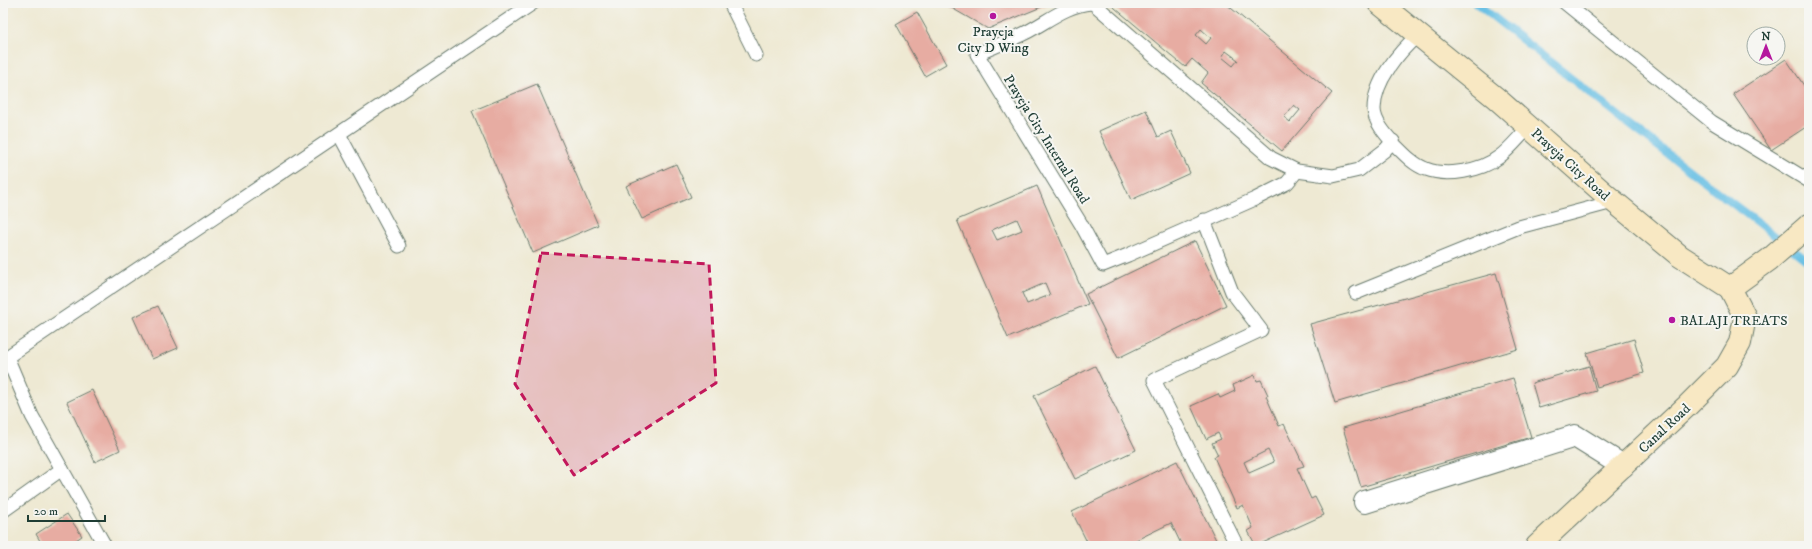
<svg xmlns="http://www.w3.org/2000/svg" width="1812" height="549" font-family="'IM FELL DW Pica',serif">
  <style>
    .lines { fill: none; stroke-linecap: round; stroke-linejoin: round }
    .stream { stroke: #66bfe4; stroke-width: 8 }
    .building { fill: #e7aca2; fill-rule: evenodd }
    .lane-casing { stroke: #67796c; stroke-width: 15 }
    .street-casing { stroke: #67796c; stroke-width: 24 }
    .secondary-casing { stroke: #67796c; stroke-width: 24 }
    .lane { stroke: #fff; stroke-width: 13 }
    .street { stroke: #fff; stroke-width: 22 }
    .secondary { stroke: #f8e8c3; stroke-width: 22 }
    .marked { fill: #c2185b; fill-opacity: 0.2; stroke: #c2185b; stroke-width: 3; stroke-dasharray: 8 5; stroke-linejoin: round }
    .poi-dot { fill: #b5179e; stroke: #f6f6f2; stroke-width: 1.5 }
    .labels { text-anchor: middle; stroke-width: 4; stroke-linejoin: round; paint-order: stroke }
    .poi-label { font-size: 14px; fill: #1f3d34; stroke: #f6f6f2 }
    .street-label { font-size: 14px; fill: #1f3d34; stroke: #f6f6f2 }
  </style>
  <rect width="100%" height="100%" fill="#f6f6f2"/>
  <filter id="ink" filterUnits="userSpaceOnUse"><feTurbulence type="fractalNoise" baseFrequency=".025" numOctaves="2"/><feDisplacementMap in="SourceGraphic" scale="8" xChannelSelector="R" yChannelSelector="G"/><feConvolveMatrix kernelMatrix="1 2 1 2 8 2 1 2 1" color-interpolation-filters="sRGB"/></filter>
  <filter id="wash" filterUnits="userSpaceOnUse"><feTurbulence type="fractalNoise" baseFrequency=".012" numOctaves="4" result="noise"/><feDisplacementMap in="SourceGraphic" scale="16" xChannelSelector="R" yChannelSelector="G"/><feGaussianBlur stdDeviation="0.9" result="paint"/><feColorMatrix in="noise" values="0 0 0 0 0 0 0 0 0 0 0 0 0 0 0 0 0 1.4 0 .05"/><feComposite in="paint" operator="in"/></filter>
  <g filter="url(#wash)">
    <rect width="100%" height="100%" fill="#eee9d3"/>
    <g class="lines">
      <!-- stream -->
      <path class="stream" d="M1476,3L1625,121L1809,262"/>
    </g>
    <g id="blocks">
      <!-- building -->
      <g class="building">
        <path d="M943,3H1051L988,29Z"/>
        <path d="M1109,3H1225L1332,93L1282,151L1201,83L1208,73L1192,59L1185,67ZM1201,29L1211,38L1206,44L1196,35ZM1226,51L1238,60L1233,66L1222,57ZM1294,105L1300,110L1290,122L1284,117Z"/>
        <path d="M917,12L946,64L925,76L896,24Z"/>
        <path d="M1786,59L1809,93V125L1771,150L1733,94Z"/>
        <path d="M537,84L598,225L533,253L472,111Z"/>
        <path d="M1146,110L1158,137L1171,131L1190,173L1131,200L1099,131Z"/>
        <path d="M676,164L691,197L642,219L626,186Z"/>
        <path d="M1037,186L1088,304L1008,338L957,220ZM1017,219L1022,230L997,240L992,230ZM1045,283L1050,295L1027,304L1022,293Z"/>
        <path d="M1195,241L1226,305L1118,358L1086,294Z"/>
        <path d="M1496,273L1518,349L1335,403L1310,324Z"/>
        <path d="M158,306L178,348L152,359L133,317Z"/>
        <path d="M1634,339L1644,373L1597,387L1587,353Z"/>
        <path d="M1095,366L1136,450L1075,479L1034,396Z"/>
        <path d="M1589,366L1596,391L1539,408L1532,383Z"/>
        <path d="M1255,375L1257,381L1261,380L1268,395L1266,396L1279,426L1284,424L1304,466L1297,468L1311,499L1315,497L1324,515L1256,546L1248,531L1253,528L1243,505L1237,508L1214,457L1218,455L1212,443L1221,439L1218,433L1206,439L1191,406L1218,394L1220,398L1235,391L1233,385ZM1268,450L1274,462L1249,473L1244,462Z"/>
        <path d="M1513,378L1531,437L1361,487L1343,428Z"/>
        <path d="M92,390L120,450L95,462L67,402Z"/>
        <path d="M1177,461L1219,546H1182L1171,523L1130,543L1131,546H1089L1072,512Z"/>
        <path d="M67,514L82,536L76,540L80,546H43L36,534Z"/>
      </g>
    </g>
  </g>
  <g filter="url(#ink)">
    <use href="#blocks" fill-opacity="0" stroke="#67796c" stroke-width="1"/>
    <g class="lines">
      <!-- lane casing -->
      <g class="lane-casing">
        <g id="lane">
          <path d="M730,3L756,55"/>
          <path d="M1091,3C1066,5 1047,22 1025,33C1009,41 993,47 977,54L1081,224L1103,265L1128,255L1255,199L1287,183L1297,171"/>
          <path d="M1093,3L1271,158L1297,171L1333,176L1359,170L1385,150L1393,141"/>
          <path d="M1565,3L1712,122L1809,181"/>
          <path d="M1418,35C1399,52 1374,81 1374,109C1374,122 1387,136 1395,145C1404,154 1414,165 1426,169C1447,177 1481,171 1499,157C1510,149 1519,137 1529,127"/>
          <path d="M339,134L399,246"/>
          <path d="M1204,220L1232,292L1261,330L1154,380L1237,546"/>
          <path d="M1356,293L1519,227L1613,202"/>
          <path d="M3,511L62,469"/>
          <path d="M105,546L32,416L7,357L533,3"/>
        </g>
      </g>
      <!-- street casing -->
      <g class="street-casing">
        <path id="street" d="M1365,502L1575,436L1623,466"/>
      </g>
      <!-- secondary casing -->
      <g class="secondary-casing">
        <g id="secondary">
          <path d="M1379,3L1496,98L1606,195L1680,256L1730,288L1770,259L1809,225"/>
          <path d="M1537,546L1687,406L1727,366L1740,343L1745,317L1730,288"/>
        </g>
      </g>
      <!-- lane -->
      <use href="#lane" class="lane"/>
      <!-- street -->
      <use href="#street" class="street"/>
      <!-- secondary -->
      <use href="#secondary" class="secondary"/>
    </g>
  </g>
  <!-- marked area -->
  <path class="marked" d="M541,253L709,264L716,383L574,475L515,384Z"/>
  <!-- markers -->
  <g class="poi-dot">
    <circle cx="993" cy="16" r="4"/>
    <circle cx="1672" cy="320" r="4"/>
  </g>
  <g class="labels">
    <!-- poi labels -->
    <g class="poi-label">
      <text x="993" y="36">Prayeja<tspan x="993" dy="16">City D Wing</tspan></text>
      <text x="1680" y="325" text-anchor="start">BALAJI TREATS</text>
    </g>
    <!-- street labels -->
    <g class="street-label">
      <text transform="translate(1047 139) rotate(58)" y="5">Prayeja City Internal Road</text>
      <text transform="translate(1571 164) rotate(42)" y="5">Prayeja City Road</text>
      <text transform="translate(1664 428) rotate(-43)" y="5">Canal Road</text>
    </g>
  </g>
  <!-- margin -->
  <rect width="1812" height="549" fill="none" stroke="#f6f6f2" stroke-width="16"/>
  <!-- north arrow -->
  <g transform="translate(1766 46)"><circle r="19" fill="#f6f6f2" stroke="#a0aca6"/>
  <path d="M0-3L7 15L0 10L-7 15Z" fill="#b5179e"/>
  <text y="-6" font-size="11" font-weight="bold" text-anchor="middle" fill="#1f3d34">N</text>
  </g>
  <!-- scale -->
  <path d="M28 515v6h77v-6" fill="none" stroke="#1f3d34" stroke-width="2"/>
  <text x="34" y="515" font-size="12" fill="#1f3d34" stroke="#f6f6f2" stroke-width="3" paint-order="stroke">20 m</text>
</svg>
